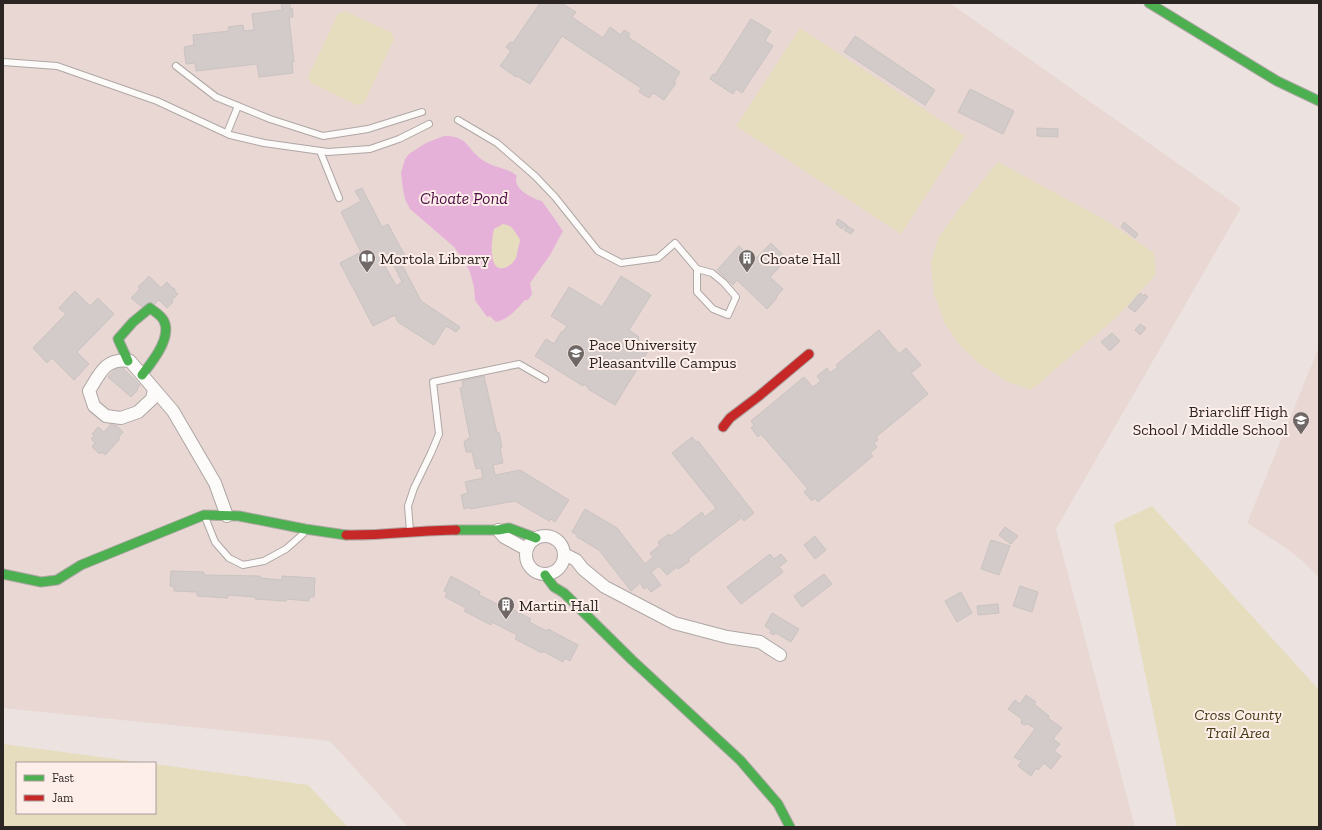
<svg xmlns="http://www.w3.org/2000/svg" width="1322" height="830" font-family="'Zilla Slab',serif">
  <style>
    .built { fill: #e8d7d2 }
    .green { fill: #e6ddbe }
    .water { fill: #e6b1d9; fill-rule: evenodd }
    .building { fill: #d2cbca; stroke: #cac3c2; fill-rule: evenodd }
    .lines { fill: none; stroke-linecap: round; stroke-linejoin: round }
    .lane-casing { stroke: #aea7a5; stroke-width: 8 }
    .street-casing { stroke: #aea7a5; stroke-width: 14 }
    .fast-casing { stroke: #aea7a5; stroke-width: 11 }
    .jam-casing { stroke: #aea7a5; stroke-width: 11 }
    .lane { stroke: #fcfbfa; stroke-width: 6 }
    .street { stroke: #fcfbfa; stroke-width: 12 }
    .fast { stroke: #4caf50; stroke-width: 9 }
    .jam { stroke: #c62828; stroke-width: 9 }
    .labels { text-anchor: middle; stroke-width: 4; stroke-linejoin: round; paint-order: stroke }
    .poi-label { font-size: 16px; fill: #2b2523; stroke: #feeee9; text-anchor: start }
    .park-label { font-size: 16px; font-style: italic; fill: #443c16; stroke: #feeee9 }
    .water-label { font-size: 17px; font-style: italic; fill: #4c0e45; stroke: #feeee9 }
  </style>
  <rect width="100%" height="100%" fill="#ece3e1"/>
  <!-- built -->
  <g class="built">
    <path d="M3,3H950L1241,208L1056,529L1135,827H408L330,741L3,708Z"/>
    <path d="M1319,347V577L1304,562L1286,548L1247,523Z"/>
  </g>
  <!-- green -->
  <g class="green">
    <path d="M345,11L392,33L394,39L364,103L357,105L311,83L308,77L338,14Z"/>
    <path d="M800,28L965,136L901,234L736,126Z"/>
    <path d="M998,162L1107,221L1154,253L1156,274L1118,316L1031,390L1008,382L980,364L961,347L945,324L934,294L931,262L938,238L960,208Z"/>
    <path d="M503,224C509,225 512,227 515,232C517,235 519,237 520,240C520,243 517,256 516,258C512,266 499,274 494,263C490,253 492,239 494,229Z"/>
    <path d="M1152,506L1319,690V827H1177L1114,524Z"/>
    <path d="M3,744L145,763H17V813H155V764L308,785L348,827H3Z"/>
  </g>
  <!-- water -->
  <path class="water" d="M444,136C468,135 467,150 484,161C495,168 508,168 517,176C511,188 533,199 542,201L563,231L550,255L530,283L532,294L528,300H525C516,310 509,319 496,322L490,316L487,317L475,300L474,287L470,272L463,259L453,246L410,209L405,199L403,189L401,173L405,159L409,154L426,143ZM503,224C509,225 512,227 515,232C517,235 519,237 520,240C520,243 518,246 518,249C517,252 517,256 516,258C512,266 499,274 494,263C490,253 492,239 494,229Z"/>
  <!-- building -->
  <g class="building">
    <path d="M281,3H290V9L292,8L293,17H289L294,62H292L293,73L259,77L257,64L196,71L195,63L186,64L184,47L194,45L193,35L229,31L228,27L243,25L244,31L254,30L252,14L282,10Z"/>
    <path d="M540,3H561L576,12L572,17L603,38L610,27L621,35L624,30L630,34L628,37L680,72L674,82L676,83L664,100L653,93L649,98L639,92L641,88L562,36L530,84L517,76L516,77L500,66L511,51L506,47L510,42L513,43Z"/>
    <path d="M751,19L771,31L765,41L773,46L742,93L736,89L733,94L710,79L713,74L715,75Z"/>
    <path d="M855,36L935,90L925,105L844,52Z"/>
    <path d="M970,89L1014,111L1003,134L958,112Z"/>
    <path d="M1037,128L1058,129V137L1037,136Z"/>
    <path d="M362,188L382,227L388,224L406,258L400,261L421,301L460,327L456,332L446,326L434,345L398,322L395,315L373,326L340,263L361,252L341,212L361,201L355,191ZM388,253L402,282L396,286L380,257Z"/>
    <path d="M838,219L847,225L846,227L844,226L842,229L836,224Z"/>
    <path d="M1124,222L1138,234L1135,238L1121,227Z"/>
    <path d="M847,226L854,230L851,234L844,230Z"/>
    <path d="M771,243L787,259L770,277L783,289L776,297L777,298L767,309L737,280L733,285L717,270L739,246L754,260Z"/>
    <path d="M149,276L161,288L167,282L172,288H174L176,293L178,294L172,300L173,302L167,308L159,300L154,305L142,307L131,298L140,289L138,287Z"/>
    <path d="M621,276L651,295L629,330L639,337L638,340L650,348L615,405L588,389L589,388L584,384L583,386L535,356L546,339L554,344L562,331L563,332L567,326L551,316L569,287L602,307Z"/>
    <path d="M75,291L90,306L98,298L114,314L77,352L89,364L74,380L52,358L47,363L33,348L66,314L59,308Z"/>
    <path d="M1140,293L1144,296L1145,294L1148,297L1135,312L1128,307Z"/>
    <path d="M1140,324L1146,328L1140,335L1135,330Z"/>
    <path d="M879,330L899,354L906,348L921,365L911,373L928,394L876,437L878,440L874,443L877,447L870,453L873,456L818,502L815,498L812,501L804,492L808,489L761,434L758,437L751,428L754,425L751,421L804,377L813,387L821,381L817,376L827,368L830,373L838,367L836,365Z"/>
    <path d="M1112,333L1120,341L1110,351L1101,342Z"/>
    <path d="M120,365L140,385L137,389L138,390L131,397L108,377Z"/>
    <path d="M484,376L497,433L499,432L502,447H500L503,463L493,465L495,475L520,470L569,500L555,522L551,519L549,521L515,501L470,509V507L464,509L461,495L468,493L465,482L483,478L481,468L476,469L472,452H466L464,441H467V439L470,438L460,388L463,387L462,381Z"/>
    <path d="M112,423L115,426L116,425L123,432L118,438L120,439L105,455L102,452L100,454L92,447L95,443L91,439L94,436L92,434L98,427L104,432Z"/>
    <path d="M692,437L696,442L698,441L754,513L744,521L739,515L738,516L740,519L688,559L690,561L678,569L677,567L667,575L659,566L651,572L661,585L651,592L647,587L644,589L640,583L631,591L599,550L577,537V535L572,532L585,509L617,528L645,564L653,557L650,553L660,545L658,542L669,534L671,536L702,512L705,517L716,508L672,453Z"/>
    <path d="M1005,527L1018,536L1011,544L999,535Z"/>
    <path d="M815,536L826,550L815,559L804,545Z"/>
    <path d="M991,540L1010,546L999,575L981,569Z"/>
    <path d="M770,554L774,559L781,554L787,561L779,567L783,572L741,604L727,587Z"/>
    <path d="M171,571L204,572V575L260,576V578L282,580V576L315,578L314,597H309V601L286,599V601L255,599V597L228,595V598L197,596V592L174,591V587L170,586Z"/>
    <path d="M824,574L832,584L802,607L794,596Z"/>
    <path d="M451,576L480,592L479,595L497,604L499,602L531,619L529,622L547,631L548,629L578,645L570,661L565,658L563,662L543,651L542,653L515,639L517,635L492,622L491,625L464,611L466,608L445,597L447,593L444,591Z"/>
    <path d="M1020,586L1038,592L1032,612L1013,606Z"/>
    <path d="M961,592L972,613L957,622L945,601Z"/>
    <path d="M998,604L999,613L978,615L977,606Z"/>
    <path d="M772,613L799,629L791,642L776,633L774,635L770,633L771,630L765,626Z"/>
    <path d="M1026,695L1036,702L1034,704L1049,716L1048,718L1062,728L1053,739L1060,744L1054,751L1061,756L1051,769L1044,763L1038,770L1036,768L1031,776L1018,766L1022,760L1020,759L1019,760L1014,757L1035,729L1028,724L1024,725L1021,723L1022,719L1008,709L1015,700L1020,704Z"/>
  </g>
  <g class="lines">
    <!-- lane casing -->
    <g class="lane-casing">
      <g id="lane">
        <path d="M3,62L57,66L157,101L230,135L264,143L328,152L370,149L399,139L429,124"/>
        <path d="M176,66L216,97L270,119L323,136L368,129L422,112"/>
        <path d="M458,120L497,143L535,176L555,197L598,251L621,263L658,258L675,243L697,269V292L713,309L728,315L736,297L724,283L712,273L697,269"/>
        <path d="M227,133L238,106"/>
        <path d="M320,151L339,198"/>
        <path d="M205,517L215,542L229,558L243,565L264,561L286,549L303,534L304,531"/>
        <path d="M410,531L408,506L414,488L431,453L439,434L433,382L519,364L545,379"/>
      </g>
    </g>
    <!-- street casing -->
    <g class="street-casing">
      <g id="street">
        <path d="M154,389L152,399L138,412L121,418L106,416L94,406L89,391C100,373 106,357 130,361L173,411L215,483L227,516"/>
        <path d="M498,530L504,537L526,549"/>
        <circle cx="545" cy="555" r="19"/>
        <path d="M564,554L576,560L583,569L605,587L674,623L727,637L760,642L780,655"/>
      </g>
    </g>
    <!-- fast casing -->
    <g class="fast-casing">
      <g id="fast">
        <path d="M1149,3L1277,81L1319,101"/>
        <path d="M128,361L118,339L133,322L150,308C155,312 161,315 164,321C172,338 152,362 142,375"/>
        <path d="M456,530H498L509,528L536,538"/>
        <path d="M3,574L41,582L57,580L81,565L204,515L239,516L305,529L346,535"/>
        <path d="M545,575L554,587L564,593L632,660L740,760L778,804L790,827"/>
      </g>
    </g>
    <!-- jam casing -->
    <g class="jam-casing">
      <g id="jam">
        <path d="M723,427L730,418L759,396L809,354"/>
        <path d="M346,535C383,536 419,530 456,530"/>
      </g>
    </g>
    <!-- lane -->
    <use href="#lane" class="lane"/>
    <!-- street -->
    <use href="#street" class="street"/>
    <!-- fast -->
    <use href="#fast" class="fast"/>
    <!-- jam -->
    <use href="#jam" class="jam"/>
  </g>
  <!-- icons -->
  <defs>
    <g id="library-pin" transform="scale(0.9)"><path d="M0 17L-7.5 6A9.5 9.5 0 1 1 7.5 6Z" fill="#6f6866" stroke="#feeee9"/><path d="M-6-4Q-3-5.5-.7-3.5V5Q-3 3-6 4ZM6-4Q3-5.5 .7-3.5V5Q3 3 6 4Z" fill="#fff"/></g>
    <g id="building-pin" transform="scale(0.9)"><path d="M0 17L-7.5 6A9.5 9.5 0 1 1 7.5 6Z" fill="#6f6866" stroke="#feeee9"/><path d="M-4-6H4V6H1V3H-1V6H-4ZM-2.5-4.3h1.7v1.8h-1.7ZM.8-4.3h1.7v1.8H.8ZM-2.5-1h1.7V.8h-1.7ZM.8-1h1.7V.8H.8Z" fill="#fff"/></g>
    <g id="university-pin" transform="scale(0.9)"><path d="M0 17L-7.5 6A9.5 9.5 0 1 1 7.5 6Z" fill="#6f6866" stroke="#feeee9"/><path d="M0-5L7-2L0 1L-7-2ZM-4 1L0 2.5L4 1V4Q0 6-4 4Z" fill="#fff"/></g>
    <g id="school-pin" transform="scale(0.9)"><path d="M0 17L-7.5 6A9.5 9.5 0 1 1 7.5 6Z" fill="#6f6866" stroke="#feeee9"/><path d="M0-5L7-2L0 1L-7-2ZM-4 1L0 2.5L4 1V4Q0 6-4 4Z" fill="#fff"/></g>
  </defs>
  <g fill-rule="evenodd">
    <use href="#library-pin" x="367" y="258"/>
    <use href="#building-pin" x="747" y="258"/>
    <use href="#university-pin" x="576" y="353"/>
    <use href="#school-pin" x="1301" y="420"/>
    <use href="#building-pin" x="506" y="605"/>
  </g>
  <g class="labels">
    <!-- poi labels -->
    <g class="poi-label">
      <text x="380" y="264">Mortola Library</text>
      <text x="760" y="264">Choate Hall</text>
      <text x="589" y="350">Pace University<tspan x="589" dy="18">Pleasantville Campus</tspan></text>
      <text x="1288" y="417" text-anchor="end">Briarcliff High<tspan x="1288" dy="18">School / Middle School</tspan></text>
      <text x="519" y="611">Martin Hall</text>
    </g>
    <!-- park labels -->
    <g class="park-label">
      <text x="1238" y="720">Cross County<tspan x="1238" dy="18">Trail Area</tspan></text>
    </g>
    <!-- water labels -->
    <g class="water-label">
      <text x="464" y="204">Choate Pond</text>
    </g>
  </g>
  <!-- border -->
  <rect width="1322" height="830" fill="none" stroke="#2b2523" stroke-width="8"/>
  <!-- legend -->
  <rect x="16" y="762" width="140" height="52" fill="#feeee9" stroke="#aa9e9a"/>
  <rect x="24" y="775" width="20" height="6" fill="#4caf50" stroke="#aa9e9a"/>
  <text x="52" y="782" font-size="12" fill="#2b2523">Fast</text>
  <rect x="24" y="795" width="20" height="6" fill="#c62828" stroke="#aa9e9a"/>
  <text x="52" y="802" font-size="12" fill="#2b2523">Jam</text>
</svg>
